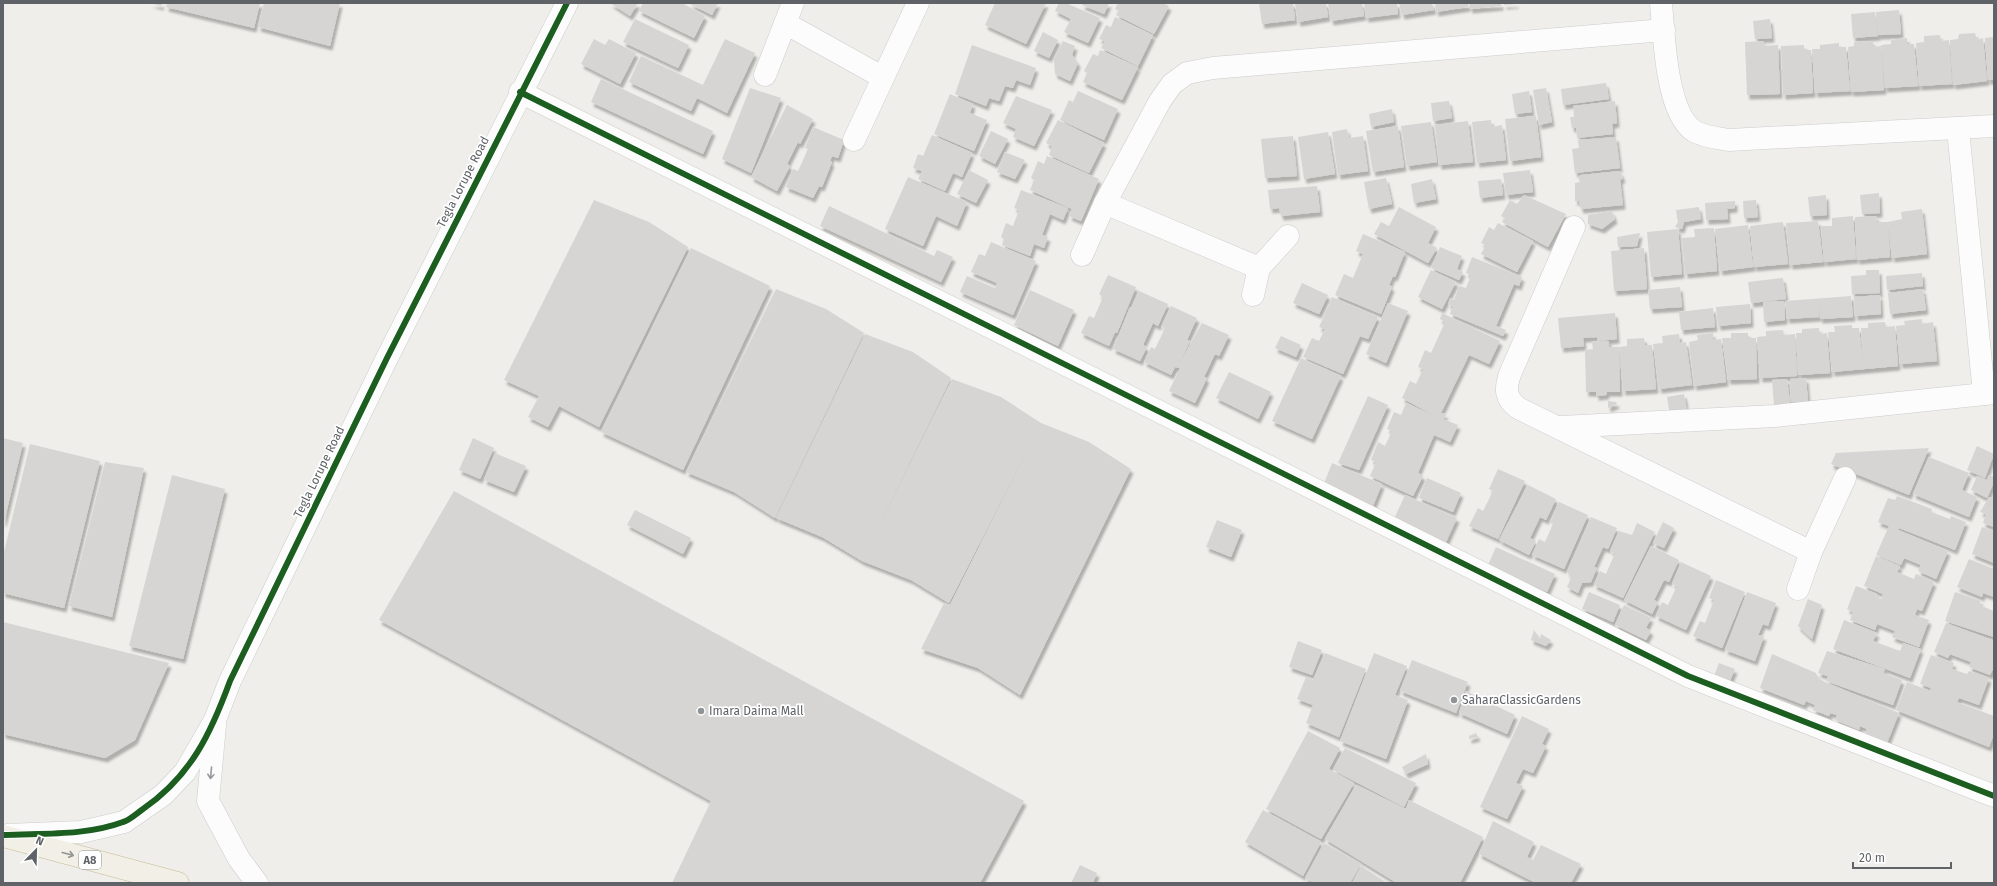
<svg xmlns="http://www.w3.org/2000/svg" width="1997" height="886" font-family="'Fira Sans',sans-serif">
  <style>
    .building { fill: #d6d5d3; filter: url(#shadow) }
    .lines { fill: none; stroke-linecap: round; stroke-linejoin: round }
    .minor-casing { stroke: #cbcccc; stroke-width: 23 }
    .trunk-casing { stroke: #c8b996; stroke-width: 23 }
    .minor { stroke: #fdfcfc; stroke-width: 22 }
    .trunk { stroke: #f2f0e6; stroke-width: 22 }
    .cycleway-casing { stroke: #fff; stroke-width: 8 }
    .cycleway { stroke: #1b5e20; stroke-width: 6 }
    .oneway { stroke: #96999c }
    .oneway2 { stroke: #929494 }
    .poi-dot { fill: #919496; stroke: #fff; stroke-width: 1.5 }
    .labels { text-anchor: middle; stroke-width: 3.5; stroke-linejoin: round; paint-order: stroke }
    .shield { fill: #fff; stroke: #8f9295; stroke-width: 1 }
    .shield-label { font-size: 11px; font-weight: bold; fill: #5f6368 }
    .street-label { font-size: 12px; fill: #5f6368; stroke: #fff }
    .poi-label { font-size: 12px; fill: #5f6368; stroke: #fff; text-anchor: start }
  </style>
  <defs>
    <filter id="shadow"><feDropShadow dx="2.5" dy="4.5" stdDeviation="1" flood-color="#0004"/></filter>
  </defs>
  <rect width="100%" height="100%" fill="#efeeea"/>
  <!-- building -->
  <g class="building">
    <path d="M150,3H162L161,6Z"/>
    <path d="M167,3H260L254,28L166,7Z"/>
    <path d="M264,3H340L330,46L258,27Z"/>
    <path d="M610,3H638L630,16Z"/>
    <path d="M643,3H682L705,16L694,38L639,11Z"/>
    <path d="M688,3H718L712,15Z"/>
    <path d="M995,3H1046L1026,44L985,25Z"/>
    <path d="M1059,3H1066L1100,18L1088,43L1064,32L1071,19L1055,11Z"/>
    <path d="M1083,3H1109L1104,14L1082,5Z"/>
    <path d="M1118,3H1163L1169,6L1154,34L1116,15L1119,11L1115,9Z"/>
    <path d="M1259,3H1293L1295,20L1262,24Z"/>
    <path d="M1295,3H1326L1328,17L1298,22Z"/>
    <path d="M1328,3H1362L1364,16L1331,21Z"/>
    <path d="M1364,3H1397L1398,14L1366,18Z"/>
    <path d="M1399,3H1432L1434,10L1402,15Z"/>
    <path d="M1435,3H1468V7L1436,12Z"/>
    <path d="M1469,3H1501V6L1470,9Z"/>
    <path d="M1504,3H1516L1517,4L1504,5Z"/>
    <path d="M1899,10L1901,34L1878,35L1876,12Z"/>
    <path d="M1875,12L1878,36L1853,38L1851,14Z"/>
    <path d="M1115,17L1153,35L1138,66L1101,48L1105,41L1099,39L1106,25L1111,27Z"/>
    <path d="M635,19L689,45L678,68L623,42Z"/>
    <path d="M1770,19L1772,38L1755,39L1753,21Z"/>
    <path d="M1043,32L1058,40L1049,58L1034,51Z"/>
    <path d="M1975,33L1977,40L1983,38L1987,81L1953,85L1950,40L1958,39L1959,34Z"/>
    <path d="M1940,35L1941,41L1949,40L1952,84L1919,86L1916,43L1924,42V36Z"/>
    <path d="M1994,37V80H1988L1985,38Z"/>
    <path d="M1907,38V44H1914L1918,86L1885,88L1881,45L1891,44V40Z"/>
    <path d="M594,39L605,45L609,39L636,53L620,84L581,64Z"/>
    <path d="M725,39L755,53L727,113L697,98L691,111L629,82L641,56L703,85L701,89Z"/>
    <path d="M1063,41L1075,46L1072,55L1078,63L1070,81L1055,74L1054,59Z"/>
    <path d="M1764,41V46L1778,45L1780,94L1747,95L1745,42Z"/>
    <path d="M1873,41V47L1881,46L1884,90L1851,92L1848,47L1854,46V42Z"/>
    <path d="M1839,43V47H1846L1850,91L1815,93L1812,49H1820V45Z"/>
    <path d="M972,45L1036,68L1030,85L1016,80L1013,88L1005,86L999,101L989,98L986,106L955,94Z"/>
    <path d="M1804,45V50H1811L1813,93L1783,95L1781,46Z"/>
    <path d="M1100,50L1138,67L1122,100L1083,82L1087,73L1084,71L1093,54L1098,56Z"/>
    <path d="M601,79L713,131L703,154L591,102Z"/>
    <path d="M1606,83L1609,99L1563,105L1561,89Z"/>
    <path d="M750,88L781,98L751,173L722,159Z"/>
    <path d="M1546,88L1552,122L1539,125L1533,90Z"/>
    <path d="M1078,91L1118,109L1104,140L1060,120L1069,100L1073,102Z"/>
    <path d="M1529,91L1532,112L1515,114L1512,94Z"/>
    <path d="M950,94L973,104L970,113L987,120L974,151L934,134Z"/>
    <path d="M1016,96L1052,110L1034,146L1013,137L1016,129L1003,123Z"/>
    <path d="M1449,101L1452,118L1433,121L1431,103Z"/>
    <path d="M1615,101L1617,123L1612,124L1613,134L1577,138L1576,128H1572L1570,117H1574L1573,106Z"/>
    <path d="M787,105L813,119L800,144L798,142L787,164L790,166L777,191L751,177Z"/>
    <path d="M1392,109L1394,122L1371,127L1369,114Z"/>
    <path d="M1536,116L1541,157L1510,161L1505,119Z"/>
    <path d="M1058,120L1104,143L1089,173L1049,155L1052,146L1046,143Z"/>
    <path d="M1491,120L1492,127L1502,125L1506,160L1477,163L1472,122Z"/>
    <path d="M1468,121L1473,162L1439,165L1435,125Z"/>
    <path d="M1431,122L1437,162L1407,166L1401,126Z"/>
    <path d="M1398,126L1404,167L1373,172L1366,131Z"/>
    <path d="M813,127L844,140L838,158L832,156L830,161L832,162L822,187L819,186L813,198L786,187L793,169L798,171L808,149L805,148Z"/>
    <path d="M1347,129L1349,138L1363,136L1368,171L1338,175L1332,132Z"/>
    <path d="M991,131L1008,139L995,164L979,156Z"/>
    <path d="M1328,132L1335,174L1304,179L1298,137Z"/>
    <path d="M932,135L972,153L962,177L953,173L945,191L918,179L922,171L913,168L918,154L923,156Z"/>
    <path d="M1293,136L1297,176L1265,178L1261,139Z"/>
    <path d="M1616,137L1620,168L1575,173L1572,149L1579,148L1578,140Z"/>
    <path d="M1005,152L1025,160L1015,179L997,172Z"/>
    <path d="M1047,156L1099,179L1081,221L1069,216L1072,209L1030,190L1034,180L1031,178L1038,161L1044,164Z"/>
    <path d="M969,170L988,180L976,203L957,194Z"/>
    <path d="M1530,170L1533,192L1506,195L1503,173Z"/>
    <path d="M1620,171L1623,178L1620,180L1623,205L1581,209L1579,201H1575V183L1580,182L1578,177L1581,175Z"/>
    <path d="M908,177L967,202L957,226L936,216L923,246L885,229Z"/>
    <path d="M1386,178L1392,204L1369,209L1364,182Z"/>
    <path d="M1432,179L1436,199L1414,203L1411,184Z"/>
    <path d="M1501,179L1503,195L1480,198L1478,181Z"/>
    <path d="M1317,186L1320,212L1281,216L1279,208L1270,209L1268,190Z"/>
    <path d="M1021,190L1068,208L1063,220L1050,214L1042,235L1048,237L1044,248L1034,244L1030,256L1002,245L1004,239L1001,237L1006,223L1013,226L1019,210L1014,208Z"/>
    <path d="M1879,193L1880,213L1862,214L1860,195Z"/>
    <path d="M1524,195L1566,214L1548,247L1502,222L1505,218L1501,216L1510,200L1517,204Z"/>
    <path d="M1826,195L1827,215L1810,216L1808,197Z"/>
    <path d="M594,200L649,222L688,247L599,427L559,406L548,427L528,417L539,396L504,380Z"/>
    <path d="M1756,200L1758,217L1744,218L1743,201Z"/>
    <path d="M1735,201V208L1727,209L1728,219L1706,220L1705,203Z"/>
    <path d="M829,206L934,256L937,250L953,257L941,282L820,226Z"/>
    <path d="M1399,207L1436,227L1428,243L1437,248L1428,263L1374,234L1381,222L1389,226Z"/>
    <path d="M1699,207L1701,219L1684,222L1682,229L1675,227L1678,222L1676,210Z"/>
    <path d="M1922,209L1927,254L1892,258L1888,224L1890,257L1857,260L1855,217L1876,216L1877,222H1888L1902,219L1901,212Z"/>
    <path d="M1612,211L1615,219L1602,229L1588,224V215Z"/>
    <path d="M1853,216L1856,259L1824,262L1821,226H1832V218Z"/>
    <path d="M1818,221L1823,262L1790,265L1786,223Z"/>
    <path d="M1783,222L1788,264L1754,267L1750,226Z"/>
    <path d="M1498,223L1533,241L1517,272L1481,254L1486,245L1481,243L1489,227L1494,230Z"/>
    <path d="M1748,225L1753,267L1720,271L1715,229Z"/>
    <path d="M1714,228L1717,271L1685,274L1682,238L1695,237L1694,229Z"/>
    <path d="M1678,229L1682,274L1651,277L1647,232Z"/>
    <path d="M1640,233L1637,246L1618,247L1617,237Z"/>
    <path d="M1363,234L1405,252L1395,277L1393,276L1389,285L1392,287L1381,314L1335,295L1344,274L1353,278L1363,254L1356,251Z"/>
    <path d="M991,242L1036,261L1013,315L960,292L967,276L995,288L997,283L971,272L979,254L985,256Z"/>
    <path d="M1440,247L1462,256L1457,269L1463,272L1459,280L1431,268Z"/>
    <path d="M691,248L770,286L683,470L601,432Z"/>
    <path d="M1644,248L1647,289L1614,291L1611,251Z"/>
    <path d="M1472,257L1522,277L1519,286L1514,284L1496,326L1506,330L1503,336L1450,314L1453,306L1448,305L1450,298L1454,300L1459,286L1466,288L1471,275L1466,273Z"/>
    <path d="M1431,270L1456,282L1442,309L1418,297Z"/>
    <path d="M1866,270H1879L1880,293L1852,294L1851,276L1866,275Z"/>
    <path d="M1922,273L1923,286L1887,290L1886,276Z"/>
    <path d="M1108,275L1136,287L1117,333L1115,332L1109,346L1081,333L1089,316L1094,318L1103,297L1099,294Z"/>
    <path d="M1783,278L1786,299L1751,303L1748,282Z"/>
    <path d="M1302,283L1328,295L1319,314L1293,303Z"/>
    <path d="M1680,287L1682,307L1650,309L1648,290Z"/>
    <path d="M776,289L826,309L864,333L775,518L734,492L686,472Z"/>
    <path d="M1923,289L1926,310L1890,314L1888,293Z"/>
    <path d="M1030,290L1074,310L1058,346L1014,325Z"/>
    <path d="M1139,291L1168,304L1158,326L1153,323L1143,345L1147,347L1140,361L1113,349L1130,307L1131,309Z"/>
    <path d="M1880,295L1881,314L1855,316L1854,297Z"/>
    <path d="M1851,296L1853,317L1820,319L1819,303V317L1787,319L1785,301Z"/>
    <path d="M1332,297L1378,317L1368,339L1360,336L1343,374L1303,357L1312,338L1319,341L1325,329L1319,327Z"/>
    <path d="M1784,301L1785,320L1764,322L1763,302Z"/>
    <path d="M1388,303L1408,311L1386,363L1366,354Z"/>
    <path d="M1750,304L1751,323L1718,326L1716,307Z"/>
    <path d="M1171,306L1197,318L1187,340L1190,341L1179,364L1202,323L1229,335L1219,356L1215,354L1204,377L1207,378L1195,403L1169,391L1180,368L1175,367L1171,375L1144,362L1151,347L1155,349L1165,328L1161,327Z"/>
    <path d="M1713,308L1715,327L1681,330L1679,312Z"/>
    <path d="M1442,313L1500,341L1489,364L1469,355L1441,413L1446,414L1443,419L1458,425L1450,442L1434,435L1418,473L1423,476L1413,496L1370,476L1376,462L1371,460L1378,442L1385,446L1392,431L1387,429L1394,412L1401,415L1406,403L1437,417L1402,398L1410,381L1416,384L1423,369L1418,367L1425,350L1431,353L1445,322L1440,319Z"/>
    <path d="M1615,313L1617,339L1598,341L1597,337L1583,338L1584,346L1561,348L1558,318Z"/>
    <path d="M1922,319V324L1933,322L1937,361L1900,364L1896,326L1905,325L1904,321Z"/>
    <path d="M1885,322L1886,327L1895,326L1898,366L1832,372L1828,332H1835L1834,326L1852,325V328H1859L1863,362L1861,328H1868V323Z"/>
    <path d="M1819,328V334L1827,333L1830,373L1798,375L1796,333H1802V329Z"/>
    <path d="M1783,330L1784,335L1795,334L1797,376L1760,378L1757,337L1766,336V331Z"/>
    <path d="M1713,333V340L1721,339L1726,382L1694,386L1689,342L1698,340L1697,335Z"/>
    <path d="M1731,333H1748V338H1756L1757,379L1728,380L1722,338H1731Z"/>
    <path d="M865,334L913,352L951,378L864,556L952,379L1001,397L1041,423L1089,442L1131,469L1020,695L978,668L921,649L944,603L950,605L1035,435L949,603L911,580L862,561L822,537L776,518Z"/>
    <path d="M1679,334L1680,343L1686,342L1692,385L1659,389L1653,344L1663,343L1662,336Z"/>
    <path d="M1281,336L1301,345L1296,357L1275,348Z"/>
    <path d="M1644,338L1645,345H1652L1656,389L1623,391L1619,347L1627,346V339Z"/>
    <path d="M1609,341V347H1619L1620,392H1607L1606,395L1596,396V392H1586L1585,350L1593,349L1592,342Z"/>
    <path d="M1301,358L1341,376L1312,439L1272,421Z"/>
    <path d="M1229,372L1271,392L1258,419L1216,398Z"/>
    <path d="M1806,378L1808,402H1791L1790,379Z"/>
    <path d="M1787,379L1790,403L1774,405L1772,380Z"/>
    <path d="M1684,394L1687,412L1670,415L1667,397Z"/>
    <path d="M1368,396L1388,405L1359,470L1338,463Z"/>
    <path d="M1608,401L1616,402L1617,404L1608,408Z"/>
    <path d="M3,438L23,443L4,522H3Z"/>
    <path d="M473,438L494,448L480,479L459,470Z"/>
    <path d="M30,444L100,461L64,608L3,593V556Z"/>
    <path d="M1977,446L1994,454L1985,478L1967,470Z"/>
    <path d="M1929,448L1909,495L1831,464L1836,453Z"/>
    <path d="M495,453L526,466L514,492L484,480Z"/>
    <path d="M1929,457L1969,473L1962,490L1977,497L1969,517L1913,494Z"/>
    <path d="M105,462L144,468L112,617L69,606Z"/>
    <path d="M1332,463L1382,484L1373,506L1323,486Z"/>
    <path d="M1498,469L1525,481L1498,539L1469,526L1478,508L1483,511L1493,491L1489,489Z"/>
    <path d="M172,475L225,489L183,659L129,646Z"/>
    <path d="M1989,475L1994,477V482L1987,498L1971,490L1977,476L1987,480Z"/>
    <path d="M1427,478L1461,493L1453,512L1419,498Z"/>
    <path d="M1528,485L1556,499L1546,520L1540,517L1530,538L1536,541L1529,555L1499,540Z"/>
    <path d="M454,491L1024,801L980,883H672L711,801L379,620Z"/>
    <path d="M1405,495L1457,518L1446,542L1394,519Z"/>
    <path d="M1897,496L1932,509L1931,512L1950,519L1951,516L1966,522L1955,550L1899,528L1898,530L1948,551L1936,579L1918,571L1921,565L1904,558L1901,565L1876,555L1889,526L1878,522L1888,498L1895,500Z"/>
    <path d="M1989,497L1994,499V527L1983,523L1986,514L1980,512Z"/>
    <path d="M1559,502L1588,515L1564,569L1532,555L1539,539L1545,542L1553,524L1550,523Z"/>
    <path d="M635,510L691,538L683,554L627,525Z"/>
    <path d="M1591,517L1617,528L1608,549L1603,547L1594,567L1597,568L1591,582L1582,583L1578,593L1567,587L1571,578L1567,572Z"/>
    <path d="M1217,520L1242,530L1231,557L1206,547Z"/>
    <path d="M1663,522L1674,528L1664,548L1653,543Z"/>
    <path d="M1637,523L1655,532L1623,598L1594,585L1600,571L1606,574L1615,553L1610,551L1619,531L1632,535Z"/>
    <path d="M1982,527L1994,531V563L1972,554Z"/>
    <path d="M1651,546L1679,560L1669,582L1664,580L1654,600L1658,602L1652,614L1624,600Z"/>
    <path d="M1496,547L1555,574L1547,592L1488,565Z"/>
    <path d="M1876,556L1900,566L1897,572L1914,579L1916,574L1934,582L1922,611L1917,609L1915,615L1929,620L1919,647L1892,637L1895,631L1877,624L1875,630L1850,620L1853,612L1847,609L1856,586L1877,594L1876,598L1881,599L1883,594L1864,586Z"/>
    <path d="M1969,559L1994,569V597L1983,593L1982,597L1957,587Z"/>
    <path d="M1681,562L1711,576L1686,630L1656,616L1662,602L1668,605L1677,586L1672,584Z"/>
    <path d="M1716,580L1745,592L1722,648L1693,636L1700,621L1705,623L1714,600L1709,598Z"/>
    <path d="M1589,592L1620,605L1613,622L1582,609Z"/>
    <path d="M1747,592L1776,603L1768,626L1763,624L1758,635L1764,636L1755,661L1725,650Z"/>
    <path d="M1955,592L1981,601L1979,605L1994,611V637L1945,621Z"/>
    <path d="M1808,599L1822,605L1812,639L1798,626Z"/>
    <path d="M1624,605L1651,618L1646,628L1651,631L1646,640L1615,625Z"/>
    <path d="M1844,620L1877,633L1873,641L1900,651L1903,643L1921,649L1910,678L1833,649Z"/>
    <path d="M3,622L169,663L135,740L105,758L3,734Z"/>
    <path d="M1946,623L1994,641V667L1990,675L1969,667L1971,662L1950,654L1948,658L1934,652Z"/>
    <path d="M1534,630L1540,639L1541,634L1551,640L1546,646L1531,640Z"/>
    <path d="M1298,641L1322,650L1312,675L1289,667Z"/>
    <path d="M1827,651L1885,669L1883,673L1902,680L1893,705L1826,681L1828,676L1818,673Z"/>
    <path d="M1325,653L1366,669L1339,737L1306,723L1313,705L1297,699L1306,677L1313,680Z"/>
    <path d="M1374,653L1407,666L1395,695L1408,700L1386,759L1340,741Z"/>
    <path d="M1772,654L1816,673L1818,678L1825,682L1899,713L1887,743L1865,734L1867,729L1860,726L1859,730L1835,720L1837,715L1830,713L1829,716L1813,710L1815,705L1806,701L1804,705L1760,688Z"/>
    <path d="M1931,655L1954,663L1952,669L1967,674L1969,671L1989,678L1979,705L1959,698L1957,702L1994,716V734L1989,747L1896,710L1907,682L1930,691L1931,688L1920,684Z"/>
    <path d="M1412,660L1468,682L1456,713L1400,691Z"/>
    <path d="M1719,663L1735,669L1729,683L1714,676Z"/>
    <path d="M1466,691L1515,715L1507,734L1459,713Z"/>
    <path d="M1522,716L1549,729L1542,744L1546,746L1533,773L1523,769L1516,783L1523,786L1507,819L1480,807Z"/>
    <path d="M1308,731L1340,748L1329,769L1354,783L1321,839L1266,809Z"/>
    <path d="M1476,733L1478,737L1469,739V736Z"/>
    <path d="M1345,748L1416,783L1404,807L1333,770Z"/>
    <path d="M1426,754L1428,764L1406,774L1402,767Z"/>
    <path d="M1356,785L1406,809L1409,800L1483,837L1460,883H1397L1325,839Z"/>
    <path d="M1263,810L1321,842L1303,876L1245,842Z"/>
    <path d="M1493,821L1534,842L1527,857L1533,860L1541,845L1581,864L1571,883H1536L1479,854Z"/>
    <path d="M1324,843L1361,864L1350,883H1314L1305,878Z"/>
    <path d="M1080,865L1097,873L1093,883H1071Z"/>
    <path d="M1361,866L1387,883H1352Z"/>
  </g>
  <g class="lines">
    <!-- minor casing -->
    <g class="minor-casing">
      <g id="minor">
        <path d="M1661,3C1664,35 1666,113 1694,131C1704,137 1718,138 1729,140L1994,126"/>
        <path d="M785,23L882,77"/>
        <path d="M765,75L793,3"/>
        <path d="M520,92L1688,676L1994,796"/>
        <path d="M1958,129L1984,394"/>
        <path d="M854,140L918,3"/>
        <path d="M1105,203L1259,268"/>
        <path d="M1574,227L1510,374C1505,389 1505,398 1518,408L1811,552"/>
        <path d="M1082,255L1105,203L1160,101L1172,84L1187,73L1213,68L1664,30"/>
        <path d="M1253,295L1259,268L1288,236"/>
        <path d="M1561,427L1775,416L1994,393"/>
        <path d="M1798,589L1811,552L1845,478"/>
        <path d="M215,725L208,801L239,859L257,883"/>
        <path d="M7,835L81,832L124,822L163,795L185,772L215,720L230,681L387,358L567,3"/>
      </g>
    </g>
    <!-- trunk casing -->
    <g class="trunk-casing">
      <path id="trunk" d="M3,836L178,883"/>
    </g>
    <!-- minor -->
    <use href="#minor" class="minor"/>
    <!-- trunk -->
    <use href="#trunk" class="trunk"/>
    <!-- cycleway casing -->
    <g class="cycleway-casing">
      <g id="cycleway">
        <path d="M520,92L1688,676L1994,796"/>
        <path d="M3,835C42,833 86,836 123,822C130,820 137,813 143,809C191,776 211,733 230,681L387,358L567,3"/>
      </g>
    </g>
    <!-- cycleway -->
    <use href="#cycleway" class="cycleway"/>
  </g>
  <!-- one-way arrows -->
  <defs><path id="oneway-shaft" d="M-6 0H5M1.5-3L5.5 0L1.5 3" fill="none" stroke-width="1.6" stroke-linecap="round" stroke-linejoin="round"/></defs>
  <use class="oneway" href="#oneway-shaft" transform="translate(211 773) rotate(95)"/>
  <use class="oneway2" href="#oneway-shaft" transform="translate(68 854) rotate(15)"/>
  <!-- markers -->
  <g class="poi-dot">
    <circle cx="1454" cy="700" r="4"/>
    <circle cx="701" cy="711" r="4"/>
  </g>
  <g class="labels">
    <!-- shield labels -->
    <rect class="shield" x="79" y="851" width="22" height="18" rx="3"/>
    <g class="shield-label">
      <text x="90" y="864">A8</text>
    </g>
    <!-- street labels -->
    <g class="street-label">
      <text transform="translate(463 182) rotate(-63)" y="4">Tegla Lorupe Road</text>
      <text transform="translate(319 472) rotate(-64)" y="4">Tegla Lorupe Road</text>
    </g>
    <!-- poi labels -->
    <g class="poi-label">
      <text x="1462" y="704">SaharaClassicGardens</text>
      <text x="709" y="715">Imara Daima Mall</text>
    </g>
  </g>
  <!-- border -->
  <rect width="1997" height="886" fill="none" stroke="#5f6368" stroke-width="8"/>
  <!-- north arrow -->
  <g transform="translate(36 850) rotate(23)" stroke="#ffffff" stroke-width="3" paint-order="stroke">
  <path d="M0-3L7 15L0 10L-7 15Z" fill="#5f6368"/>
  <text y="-6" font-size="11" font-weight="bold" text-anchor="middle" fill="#5f6368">N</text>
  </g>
  <!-- scale -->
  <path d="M1853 862v6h98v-6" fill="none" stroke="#5f6368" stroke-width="2"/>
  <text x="1859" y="862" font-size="12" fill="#5f6368" stroke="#ffffff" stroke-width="3" paint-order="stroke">20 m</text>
</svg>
